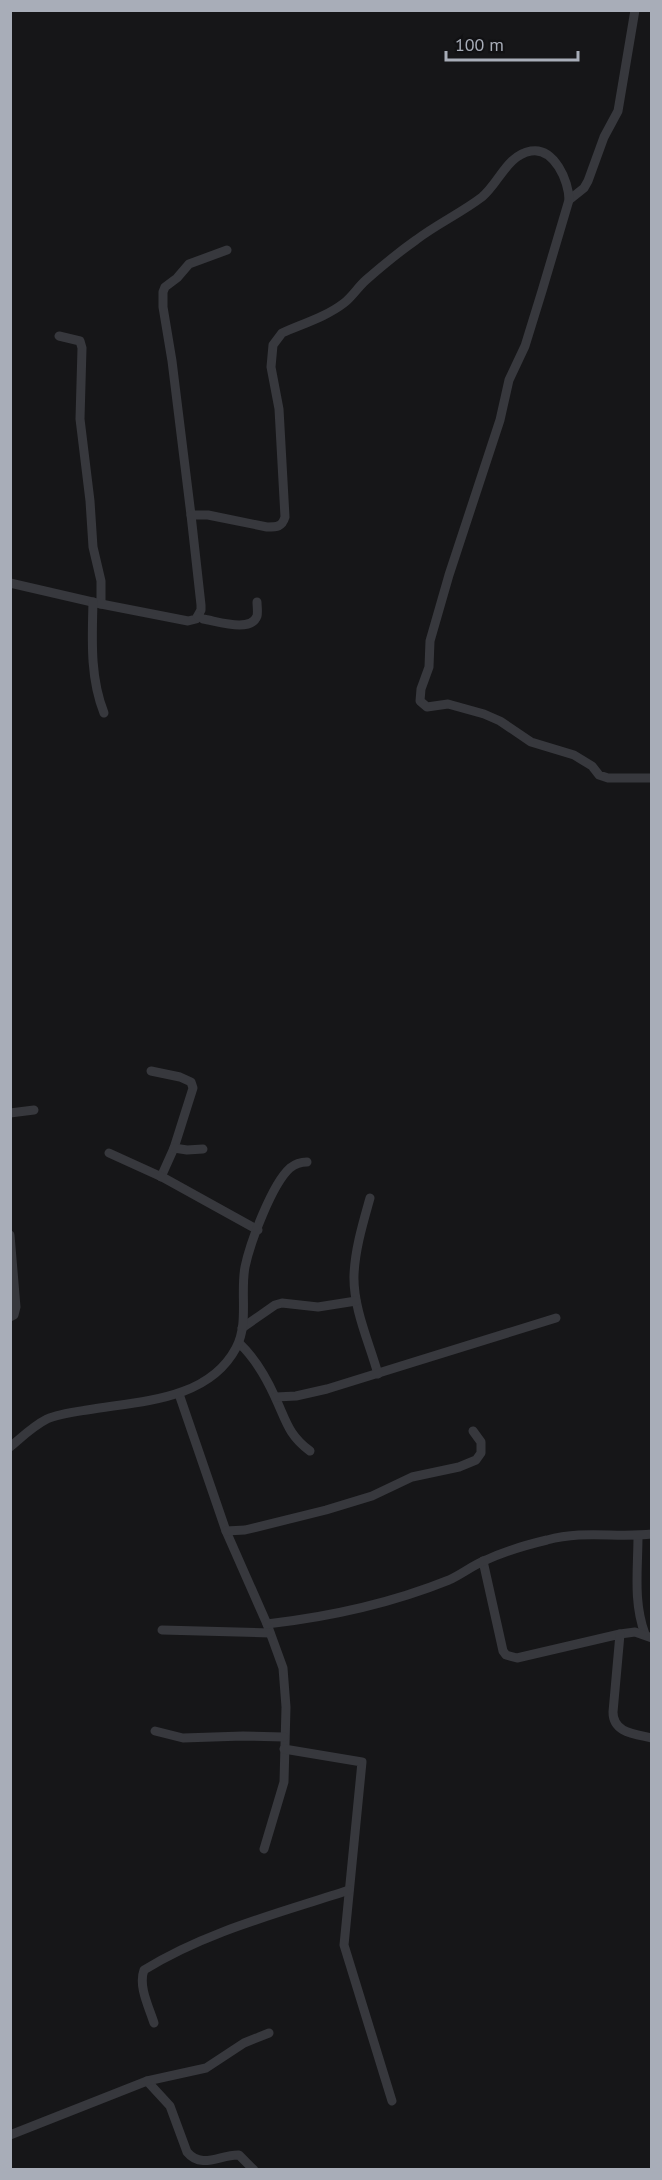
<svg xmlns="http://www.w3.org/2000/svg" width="662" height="2180" font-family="'PT Sans',sans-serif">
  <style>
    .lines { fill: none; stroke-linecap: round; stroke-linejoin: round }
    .minor { stroke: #37383d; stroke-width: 9 }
  </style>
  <rect width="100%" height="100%" fill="#161618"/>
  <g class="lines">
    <!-- minor -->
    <g class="minor">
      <path d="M569,200L584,188L588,181L604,137L618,111L635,10"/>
      <path d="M59,336L80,341L82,348L80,419L90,501L93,547L101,581V604"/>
      <path d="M191,515L172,361L163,307V292L165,287L177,278L189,264L227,250"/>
      <path d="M10,583L101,604L188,621L196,619L201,610V605L191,515H208L267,527C277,527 282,527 285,517L279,409L271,367L273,345L282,333C302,324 326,317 344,303C352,297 358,287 366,280C382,266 399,252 416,240C437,224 461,213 482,197C499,183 507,155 531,151C554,147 569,181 569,200L542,291L525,346L509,380L500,420L449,575L430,641L429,667L421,689L420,701L427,707L448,704L484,714L500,721L531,742L574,755L592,766L599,775L608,778H652"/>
      <path d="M93,602C92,640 90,678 104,713"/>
      <path d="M198,616L203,619C217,621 251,633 257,616C258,612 257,606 257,602"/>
      <path d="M151,1071L180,1077L191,1082L193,1088L174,1148L161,1177"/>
      <path d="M10,1113L34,1110"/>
      <path d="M174,1148L187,1150L203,1149"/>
      <path d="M109,1153L164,1178L258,1230"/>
      <path d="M370,1198C363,1223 355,1249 354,1275C353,1308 369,1342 378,1374"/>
      <path d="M10,1235L16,1307L14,1315L10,1317"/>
      <path d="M242,1328L275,1305L282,1303L318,1307L356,1301"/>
      <path d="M239,1343C255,1358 266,1377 275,1397C286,1420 288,1435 310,1451"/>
      <path d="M179,1394L226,1531L267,1624L283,1668L286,1707L284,1782L264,1849"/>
      <path d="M276,1397L296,1396L327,1389L556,1318"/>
      <path d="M10,1447C22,1437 33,1426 47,1419C58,1414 74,1412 87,1410C139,1401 208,1401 236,1348C249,1324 240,1293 245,1267C250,1243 272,1184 290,1168C295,1164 300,1162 307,1162"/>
      <path d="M226,1531L245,1530L326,1510L372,1496L412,1477L459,1467L476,1460L481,1453V1442L473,1431"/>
      <path d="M638,1536C638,1569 633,1602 645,1634"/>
      <path d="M483,1561L503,1651L506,1655L517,1658L620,1634L635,1632L652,1638"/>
      <path d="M267,1624C328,1617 392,1603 449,1580C462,1574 473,1565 486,1560C505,1551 526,1545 547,1540C584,1530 615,1538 652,1534"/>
      <path d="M162,1630L270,1633"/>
      <path d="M620,1634L613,1712C613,1733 635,1734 652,1738"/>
      <path d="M155,1731L183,1738L243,1736L284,1737"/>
      <path d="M284,1749L362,1762L344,1945L392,2101"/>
      <path d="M154,2023C149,2007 138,1986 144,1970C207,1931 280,1913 349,1890"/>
      <path d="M147,2081L170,2106L187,2152C202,2170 221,2154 239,2155L254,2170"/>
      <path d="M10,2135L147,2081L206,2068L244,2043L269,2033"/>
    </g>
  </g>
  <!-- border -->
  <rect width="662" height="2180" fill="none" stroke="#a8adb8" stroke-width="24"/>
  <!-- scale -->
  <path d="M446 51v9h132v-9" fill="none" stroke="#a8adb8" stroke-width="3"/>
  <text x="455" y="51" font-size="18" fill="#a8adb8" stroke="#111113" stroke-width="4.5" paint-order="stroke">100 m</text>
</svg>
